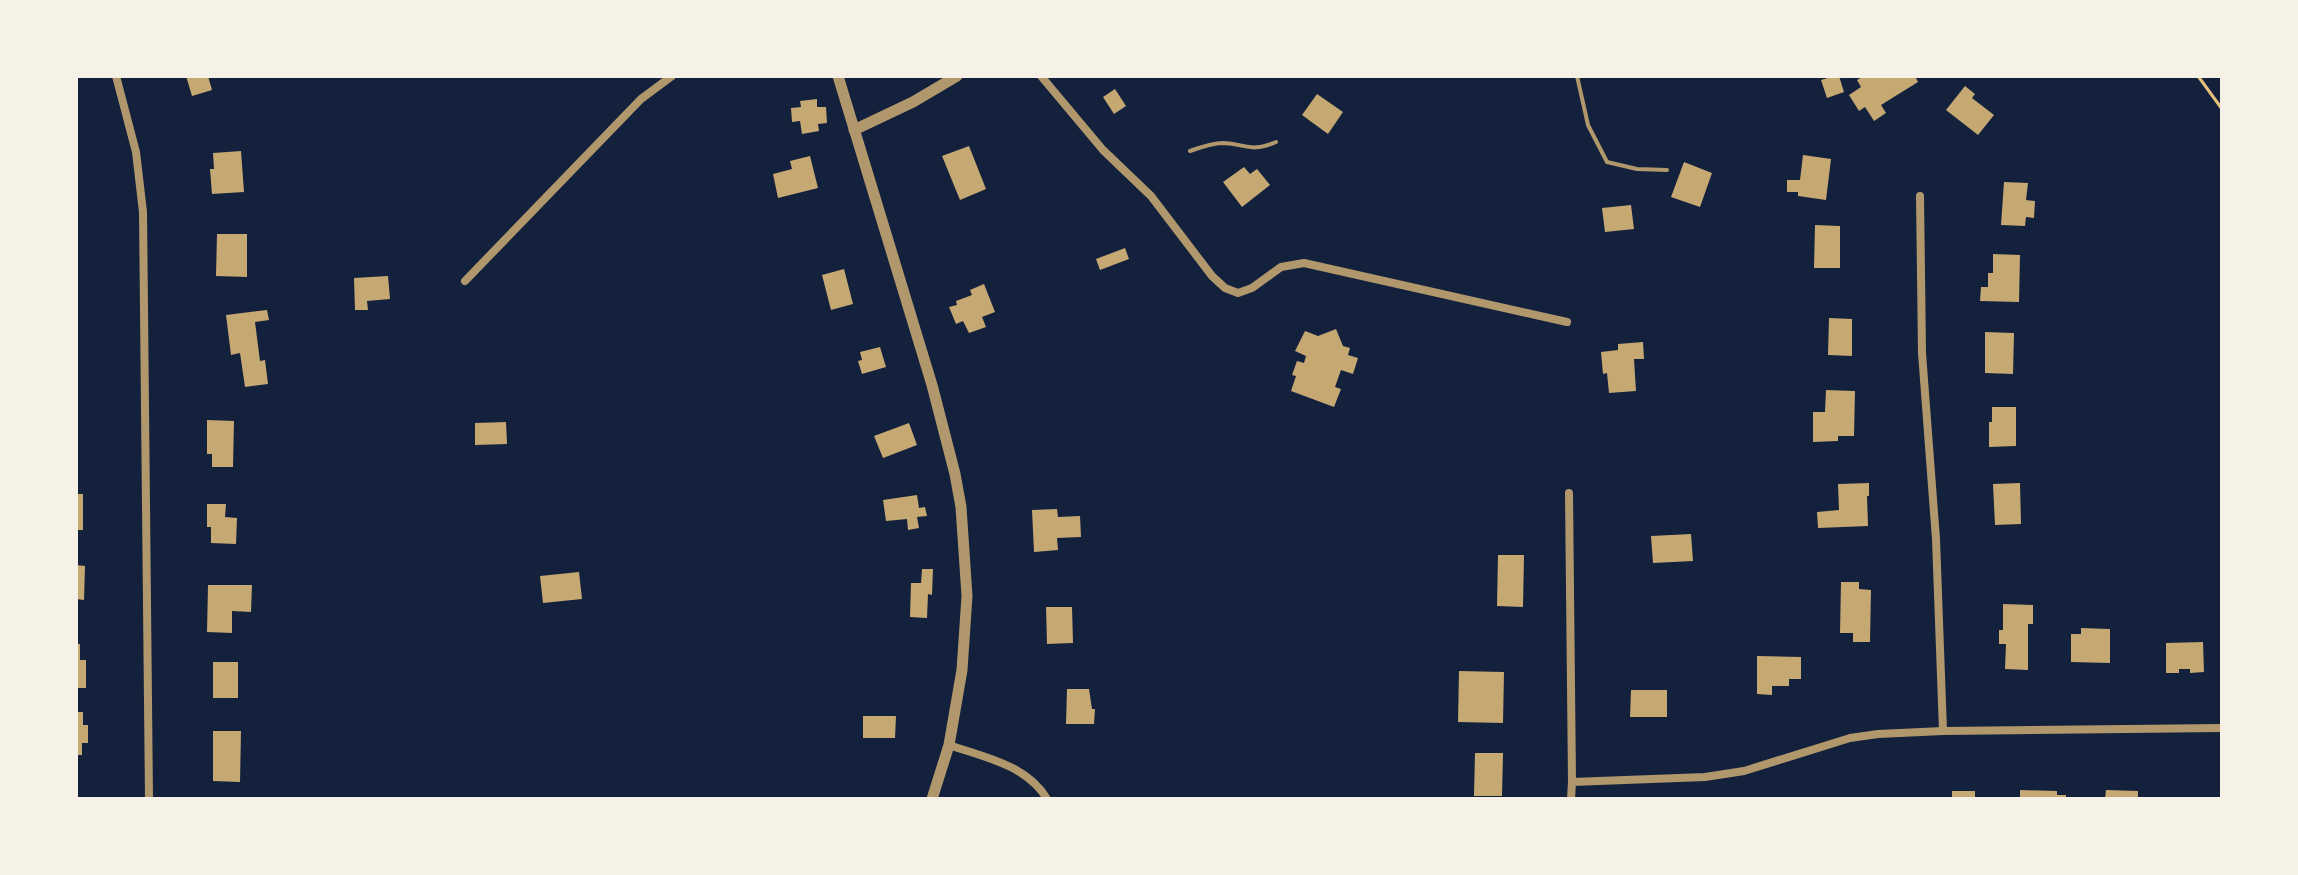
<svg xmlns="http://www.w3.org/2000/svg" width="2298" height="875" font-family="'Sofia Sans Condensed',sans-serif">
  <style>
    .building { fill: #c6a872 }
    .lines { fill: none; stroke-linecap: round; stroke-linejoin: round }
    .path { stroke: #e5c07b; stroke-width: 3 }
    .service { stroke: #b1986c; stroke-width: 4 }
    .minor { stroke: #b1986c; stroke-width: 8 }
    .tertiary { stroke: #b1986c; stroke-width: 11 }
  </style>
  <rect width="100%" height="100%" fill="#14213d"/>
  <!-- building -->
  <g class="building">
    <path d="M186,76H208L212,90L192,96Z"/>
    <path d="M1834,76H1839L1844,92L1827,98L1821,80Z"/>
    <path d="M1864,76H1915L1918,82L1881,105L1886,113L1874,121L1865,107L1859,111L1849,95L1861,87L1857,80Z"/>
    <path d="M1965,86L1975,94L1972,98L1994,115L1978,135L1946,110Z"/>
    <path d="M1115,89L1126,106L1114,114L1103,97Z"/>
    <path d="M1317,94L1343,112L1328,134L1302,115Z"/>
    <path d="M817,99V107H826L827,123L818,124L819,131L802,134L800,121L792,122L791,108L801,107L800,101Z"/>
    <path d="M969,146L986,189L960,200L942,156Z"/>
    <path d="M241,151L244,192L212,194L210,169H214L213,153Z"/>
    <path d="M1803,155L1831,159L1826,200L1798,196V192H1787V180H1800Z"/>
    <path d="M810,156L818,188L778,198L773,174L792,169L790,161Z"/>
    <path d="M1684,162L1712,173L1700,207L1671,197Z"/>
    <path d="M1244,167L1250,174L1257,169L1270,185L1242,207L1223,182Z"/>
    <path d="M2004,182L2028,183L2026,200L2035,201L2034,218L2026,217L2025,226L2001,225Z"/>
    <path d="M1631,205L1634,229L1605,232L1602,208Z"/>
    <path d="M1815,225L1840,226V268H1814Z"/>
    <path d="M217,234H247V277L216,276Z"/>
    <path d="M1125,248L1129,259L1100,270L1096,259Z"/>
    <path d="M1993,254L2020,255L2019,302L1980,301L1981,287H1988V273H1993Z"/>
    <path d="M844,269L853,304L831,310L822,275Z"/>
    <path d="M388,276L390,299L367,301L368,310H355L354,278Z"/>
    <path d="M984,284L995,312L982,317L986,327L969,333L963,321L956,324L949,307L957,305L956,301L972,295L970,290Z"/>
    <path d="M267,310L269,320L255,322L260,361L265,360L268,384L245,387L240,353L231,355L226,315Z"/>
    <path d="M1829,318L1852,319V356L1828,355Z"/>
    <path d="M1336,329L1343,346L1350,348L1348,355L1358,358L1353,374L1341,370L1335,387L1341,389L1334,407L1291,391L1296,376L1292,375L1297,361L1304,363L1306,356L1295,351L1305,331L1318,336Z"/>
    <path d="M1985,332L2014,333L2013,374L1985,373Z"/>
    <path d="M1643,342L1644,359H1634L1636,391L1609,393L1607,373L1603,374L1601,352L1618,350V344Z"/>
    <path d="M880,347L886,367L862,374L858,361L862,360L860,352Z"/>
    <path d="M1826,390L1855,391L1854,436H1838V441L1813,442V412H1825Z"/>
    <path d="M1992,407H2016V446L1989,447V422H1992Z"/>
    <path d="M207,420L234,421L233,467H212V454H207Z"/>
    <path d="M506,422L507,444L475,445V423Z"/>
    <path d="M909,423L917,445L883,458L874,436Z"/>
    <path d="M1869,483V496H1867L1868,526L1818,528L1817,512L1839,510L1838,484Z"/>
    <path d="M2020,483L2021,524L1995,525L1993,484Z"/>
    <rect x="76" y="494" width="7" height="36"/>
    <path d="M917,495L919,508L925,507L927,516L917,517L919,528L908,530L907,519L886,521L883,500Z"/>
    <path d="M207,504H226L225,517L237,518L236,544L211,543V527H207Z"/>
    <path d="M1057,509L1058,517L1080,516L1081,537L1057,538L1058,550L1034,552L1032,510Z"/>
    <path d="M1691,534L1693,561L1653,563L1651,536Z"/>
    <path d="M1498,555H1524L1523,607L1497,606Z"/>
    <path d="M76,565L85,566L84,600L76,599Z"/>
    <path d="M922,569H933L932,595L928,594L927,618L910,617L911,583H921Z"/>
    <path d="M579,572L582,599L543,603L540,576Z"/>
    <path d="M1841,582H1859V589L1871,590L1870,642H1853V633H1840Z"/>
    <path d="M208,585H252L251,612L232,611V633L207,632Z"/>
    <path d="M2003,604L2033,605V624H2028V670L2005,669L2006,644H1999V630H2003Z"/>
    <path d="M1046,607H1072L1073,643L1047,644Z"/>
    <path d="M2081,628L2110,629V663L2071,662V634H2081Z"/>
    <path d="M2203,642L2204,672L2190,673V669H2179V673H2166V643Z"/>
    <path d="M76,644H80V660H86V688H76Z"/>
    <path d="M1757,656L1801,657V679H1789V686H1772V695L1757,694Z"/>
    <rect x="213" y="662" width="25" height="36"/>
    <path d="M1459,671L1504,672L1503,723L1458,722Z"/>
    <path d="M1067,689H1089L1092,709H1095L1094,724H1066Z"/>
    <path d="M1631,690H1667V717H1630Z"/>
    <path d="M76,712H83V725H88V743H82V755H76Z"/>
    <path d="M863,716H896L895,738H863Z"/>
    <path d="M213,731H241L240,782L213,781Z"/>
    <path d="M1475,753H1503L1502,796H1474Z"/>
    <path d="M2020,790L2057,791V795H2066V799H2020Z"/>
    <path d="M2106,790L2138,791V799H2105Z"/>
    <rect x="1952" y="791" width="23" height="8"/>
  </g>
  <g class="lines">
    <!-- path -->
    <path class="path" d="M2198,76L2222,109"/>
    <!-- service -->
    <g class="service">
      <path d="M1577,76L1588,125L1607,162L1637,169L1667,170"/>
      <path d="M1190,151C1201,147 1212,143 1223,143C1247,144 1250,153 1276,142"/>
    </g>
    <!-- minor -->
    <g class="minor">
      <path d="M116,76L136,152L143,212L149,799"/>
      <path d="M1041,76L1103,150L1151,196L1212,276L1225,288L1238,293L1252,288L1281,267L1304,263L1567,322"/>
      <path d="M1920,196L1922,353L1936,539L1943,731"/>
      <path d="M465,281L641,99L672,76"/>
      <path d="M1569,493L1572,782"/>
      <path d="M949,745C984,757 1027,765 1047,799"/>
      <path d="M1571,799L1572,782L1705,777L1744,771L1850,738L1878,734L1943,731L2222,728"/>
    </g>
    <!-- tertiary -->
    <g class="tertiary">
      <path d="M838,76L932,385L955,474L961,507L967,596L962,670L949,745L932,799"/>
      <path d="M854,130L913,102L957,76"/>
    </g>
  </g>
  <!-- border -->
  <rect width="2298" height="875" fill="none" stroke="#f6f1e7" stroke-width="156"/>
</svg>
